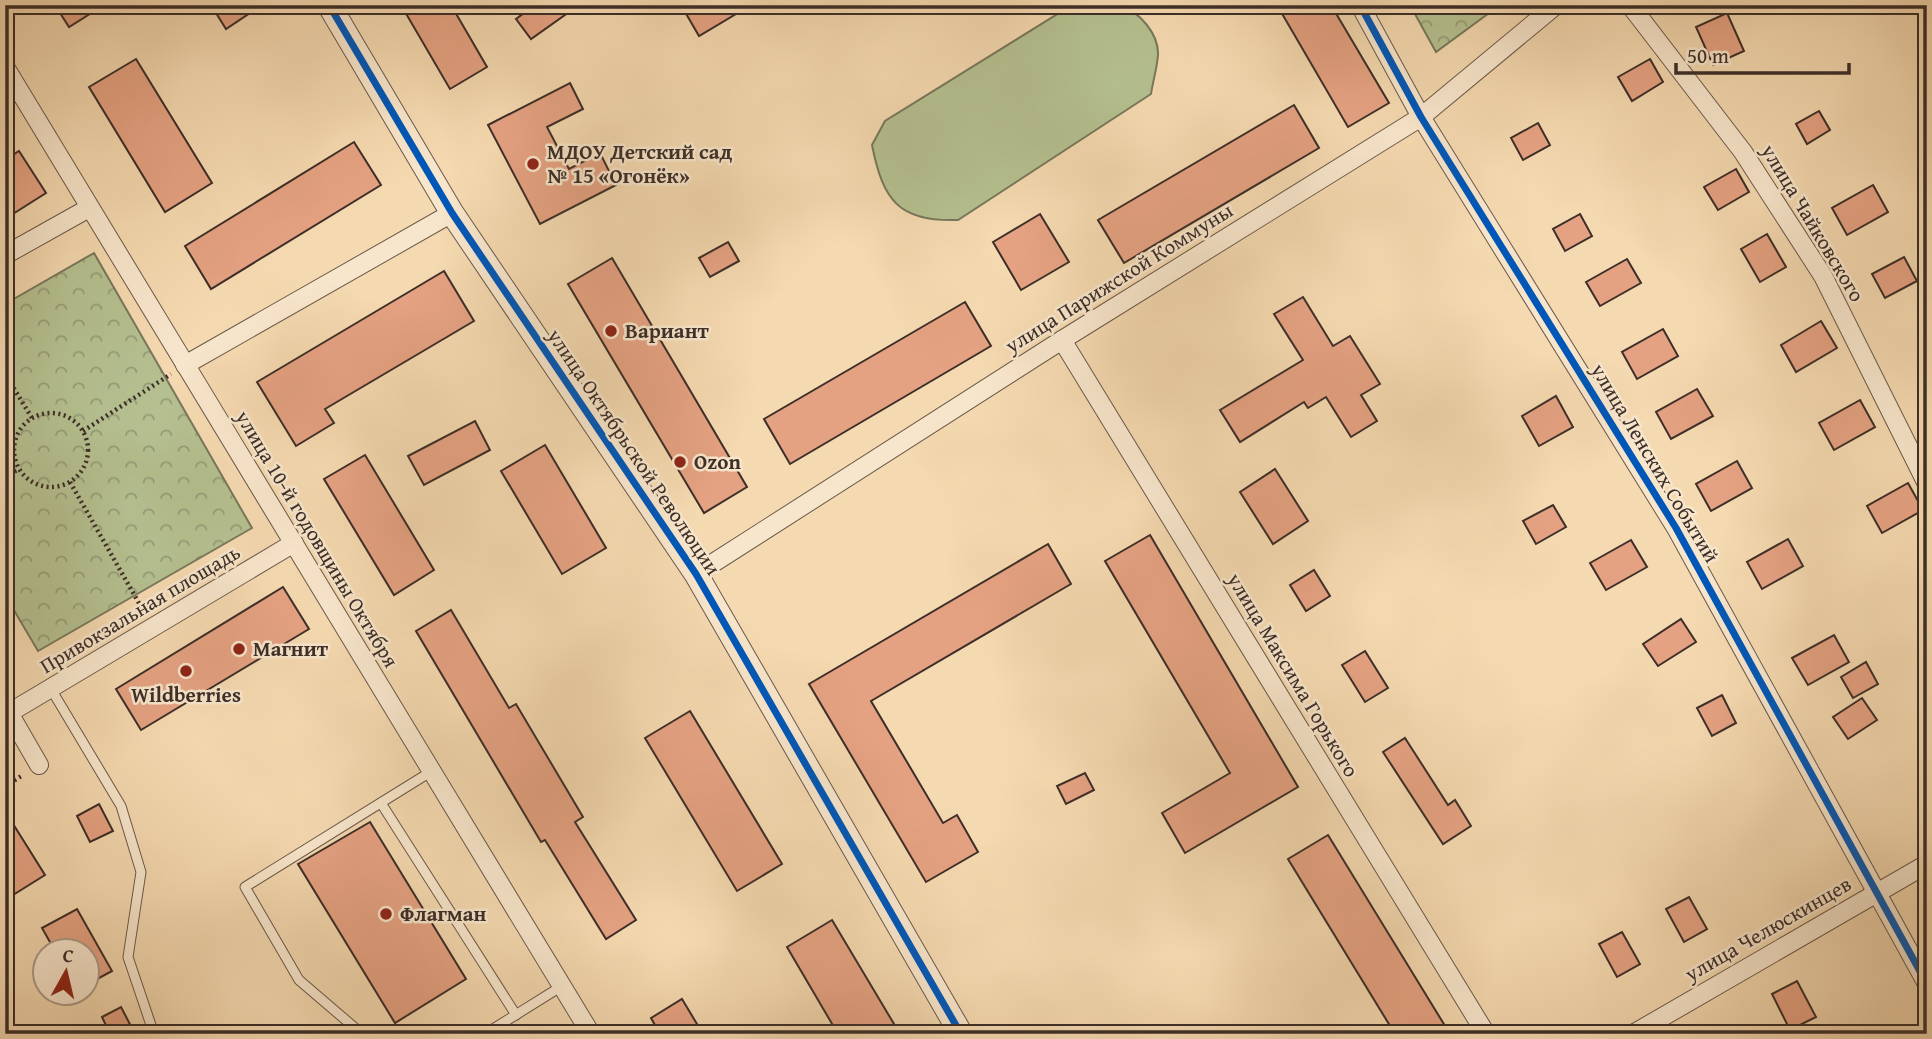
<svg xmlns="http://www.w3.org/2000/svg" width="1932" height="1039" font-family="'Gentium Book Plus',serif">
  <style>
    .park { fill: url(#park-crowns); stroke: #78775c; stroke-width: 2 }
    .garden { fill: #b5c090; stroke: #78775c; stroke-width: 2 }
    .building { fill: #e5a282; stroke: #3c2e28; stroke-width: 2 }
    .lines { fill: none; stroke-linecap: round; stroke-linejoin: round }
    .service-casing { stroke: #6a594a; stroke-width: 11 }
    .minor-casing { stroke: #6a594a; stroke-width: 20 }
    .tertiary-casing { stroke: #6a594a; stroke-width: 25 }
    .path { stroke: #3c2e28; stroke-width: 4.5; stroke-dasharray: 2 3.5; stroke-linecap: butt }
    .service { stroke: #f8e6cc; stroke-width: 9 }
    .minor { stroke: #f8e6cc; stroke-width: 18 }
    .tertiary { stroke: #f8e6cc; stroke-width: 23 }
    .cycleway-casing { stroke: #f8e6cc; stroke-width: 11 }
    .cycleway { stroke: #0057b8; stroke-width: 7 }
    .poi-dot { fill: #8f2418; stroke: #f8e6cc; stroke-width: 2.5 }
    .labels { text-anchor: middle; stroke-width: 5; stroke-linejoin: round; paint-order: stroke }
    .poi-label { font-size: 21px; font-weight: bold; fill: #3c2e28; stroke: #f8e6cc; text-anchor: start }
    .street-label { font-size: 21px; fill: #3c2e28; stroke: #f8e6cc }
  </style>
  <defs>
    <pattern id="park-crowns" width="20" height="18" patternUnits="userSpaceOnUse" patternTransform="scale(1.75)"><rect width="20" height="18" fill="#b5c090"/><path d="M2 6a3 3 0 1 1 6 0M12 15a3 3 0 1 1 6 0" fill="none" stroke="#949c76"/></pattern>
  </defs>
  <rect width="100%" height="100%" fill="#f5d9b0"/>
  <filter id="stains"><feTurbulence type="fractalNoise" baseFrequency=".00286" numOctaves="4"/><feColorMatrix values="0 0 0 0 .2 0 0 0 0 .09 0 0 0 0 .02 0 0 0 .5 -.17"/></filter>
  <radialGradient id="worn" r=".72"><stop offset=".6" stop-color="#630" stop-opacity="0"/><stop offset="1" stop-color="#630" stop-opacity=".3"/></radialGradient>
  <!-- park -->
  <g class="park">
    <path d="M1410,5H1500L1436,52Z"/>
    <path d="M94,253L252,528L38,651L5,595V304Z"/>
  </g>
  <!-- garden -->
  <path class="garden" d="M1075,5C1089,5 1106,2 1120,6C1139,11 1159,34 1158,55C1157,68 1153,81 1151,94L958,220C898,222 883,200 872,145L885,121L1064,10Z"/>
  <!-- building -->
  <g class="building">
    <path d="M55,5H104L69,27Z"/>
    <path d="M211,5H262L226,29Z"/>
    <path d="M401,5H451L487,67L450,89Z"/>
    <path d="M535,5H579L531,39L516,19Z"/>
    <path d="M681,5H751L699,36Z"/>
    <path d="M1277,5H1331L1389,103L1348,127Z"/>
    <path d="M1727,13L1744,51L1713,65L1696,27Z"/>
    <path d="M136,59L212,183L165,212L89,87Z"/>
    <path d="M1650,59L1663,82L1632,101L1618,77Z"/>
    <path d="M570,83L583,109L547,127L569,169L600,153L616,185L540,224L488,125Z"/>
    <path d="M1294,105L1319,148L1124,263L1098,220Z"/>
    <path d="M1819,111L1830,130L1807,144L1796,124Z"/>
    <path d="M1538,123L1550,145L1523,160L1511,138Z"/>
    <path d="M354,142L381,185L211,289L185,246Z"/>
    <path d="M19,151L46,193L5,219V160Z"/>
    <path d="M1736,169L1749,192L1718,210L1704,187Z"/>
    <path d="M1873,185L1888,212L1847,235L1832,208Z"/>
    <path d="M1040,214L1069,262L1021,290L993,242Z"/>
    <path d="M1580,214L1592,236L1565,251L1553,229Z"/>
    <path d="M1767,234L1786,267L1760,282L1741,249Z"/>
    <path d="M728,242L739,261L710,277L699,258Z"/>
    <path d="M1904,257L1917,281L1885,298L1872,274Z"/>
    <path d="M612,258L747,487L704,513L568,284Z"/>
    <path d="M1627,259L1641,283L1600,306L1586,282Z"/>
    <path d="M444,271L474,321L325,409L334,423L296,446L257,382Z"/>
    <path d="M1303,297L1333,346L1350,336L1380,384L1361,395L1377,421L1351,437L1326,397L1308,408L1304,402L1240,442L1220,410L1303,360L1274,314Z"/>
    <path d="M965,302L991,346L790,464L764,419Z"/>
    <path d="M1821,321L1837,348L1796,372L1781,345Z"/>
    <path d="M1663,329L1678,356L1637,379L1622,352Z"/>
    <path d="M1697,389L1713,416L1671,439L1656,412Z"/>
    <path d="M1556,396L1573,427L1539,446L1522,416Z"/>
    <path d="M1860,400L1875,427L1834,450L1819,423Z"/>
    <path d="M475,421L490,450L424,485L408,456Z"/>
    <path d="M545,445L606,548L562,574L501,471Z"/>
    <path d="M365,455L434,570L394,595L324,479Z"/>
    <path d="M1737,461L1752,488L1711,511L1696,484Z"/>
    <path d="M1275,469L1308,521L1273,544L1240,492Z"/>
    <path d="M1908,483L1923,510L1882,533L1867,506Z"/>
    <path d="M1553,505L1566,527L1536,544L1523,521Z"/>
    <path d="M1150,535L1298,787L1185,853L1162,813L1230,773L1105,561Z"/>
    <path d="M1788,539L1803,566L1762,589L1747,562Z"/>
    <path d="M1631,540L1647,567L1606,590L1590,563Z"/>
    <path d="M1048,544L1071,584L871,701L943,823L957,815L978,852L926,882L809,684Z"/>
    <path d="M1314,570L1330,596L1306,611L1290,585Z"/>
    <path d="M283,587L309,629L141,730L116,689Z"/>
    <path d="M451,610L509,708L516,704L583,817L575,822L636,920L606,939L545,840L541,842L416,631Z"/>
    <path d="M1681,619L1696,642L1658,666L1643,644Z"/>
    <path d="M1834,635L1849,662L1808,685L1792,658Z"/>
    <path d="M1365,651L1388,688L1365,702L1342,665Z"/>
    <path d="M1866,662L1878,684L1853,698L1841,677Z"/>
    <path d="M1722,695L1736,723L1712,736L1697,708Z"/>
    <path d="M1862,698L1877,720L1848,739L1833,717Z"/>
    <path d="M690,711L782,864L737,891L645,738Z"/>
    <path d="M1405,738L1448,805L1455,800L1471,826L1443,844L1383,752Z"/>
    <path d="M1085,773L1094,790L1066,804L1057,786Z"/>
    <path d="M99,804L113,831L90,842L77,816Z"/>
    <path d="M5,811L45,875L5,900Z"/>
    <path d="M370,822L466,979L395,1023L298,864Z"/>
    <path d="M1328,835L1450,1034H1395L1288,859Z"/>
    <path d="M1689,897L1707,929L1684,942L1666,909Z"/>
    <path d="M77,909L112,971L88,984V951H55L42,928Z"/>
    <path d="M832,920L900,1034H838L787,947Z"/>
    <path d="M1622,932L1640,964L1617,977L1599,944Z"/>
    <path d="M1797,981L1816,1017L1790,1030L1772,994Z"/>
    <path d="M682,999L703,1034H660L651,1018Z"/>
    <path d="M121,1007L135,1034H110L102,1017Z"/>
  </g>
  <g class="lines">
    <!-- service casing -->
    <g class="service-casing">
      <g id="service">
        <path d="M51,689L121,806L141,872L128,957L154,1034"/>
        <path d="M381,803L516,1015"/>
        <path d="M362,1034L299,980L245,887L432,771"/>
        <path d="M485,1034L562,986"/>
      </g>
    </g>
    <!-- minor casing -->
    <g class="minor-casing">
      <g id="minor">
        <path d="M1360,5L1421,117L1676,528L1927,984"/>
        <path d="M1630,5L1743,152L1823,276L1927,484"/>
        <path d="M5,67L591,1034"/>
        <path d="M5,255L89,208"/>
        <path d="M1062,340L1486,1034"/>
        <path d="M185,365L452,213"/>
        <path d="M696,574L1062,340L1421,117L1556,5"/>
        <path d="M5,706L39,765"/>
        <path d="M9,713L294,543"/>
        <path d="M1633,1034L1927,864"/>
      </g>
    </g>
    <!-- tertiary casing -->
    <g class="tertiary-casing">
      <path id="tertiary" d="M329,5L452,213L696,574L961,1034"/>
    </g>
    <!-- path -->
    <g class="path">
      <path d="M5,374L32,418"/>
      <circle cx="51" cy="450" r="37"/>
      <path d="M83,431L171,374"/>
      <path d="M5,477L19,469"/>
      <path d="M70,482L144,612"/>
      <path d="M5,786L23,775"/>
    </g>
    <!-- service -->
    <use href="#service" class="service"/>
    <!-- minor -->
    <use href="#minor" class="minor"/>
    <!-- tertiary -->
    <use href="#tertiary" class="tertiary"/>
    <!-- cycleway casing -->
    <g class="cycleway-casing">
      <g id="cycleway">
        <path d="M329,5L452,213L696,574L961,1034"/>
        <path d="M1360,5L1421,117L1676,528L1927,984"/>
      </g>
    </g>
    <!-- cycleway -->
    <use href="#cycleway" class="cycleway"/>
  </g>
  <!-- markers -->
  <g class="poi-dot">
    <circle cx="533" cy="164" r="7"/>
    <circle cx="611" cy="331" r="7"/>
    <circle cx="680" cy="462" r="7"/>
    <circle cx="239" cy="649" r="7"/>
    <circle cx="186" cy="671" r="7"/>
    <circle cx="386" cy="914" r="7"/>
  </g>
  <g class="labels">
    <!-- poi labels -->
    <g class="poi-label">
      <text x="547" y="159">МДОУ Детский сад<tspan x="547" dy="24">№ 15 «Огонёк»</tspan></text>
      <text x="625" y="338">Вариант</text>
      <text x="694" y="469">Ozon</text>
      <text x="253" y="656">Магнит</text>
      <text x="186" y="702" text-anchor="middle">Wildberries</text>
      <text x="400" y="921">Флагман</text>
    </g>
    <!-- street labels -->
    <g class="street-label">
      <text transform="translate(1813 223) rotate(59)" y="7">улица Чайковского</text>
      <text transform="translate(1119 278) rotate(-32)" y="7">улица Парижской Коммуны</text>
      <text transform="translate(634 452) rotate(56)" y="7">улица Октябрьской Революции</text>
      <text transform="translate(1655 463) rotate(59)" y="7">улица Ленских Событий</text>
      <text transform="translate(317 539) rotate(59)" y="7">улица 10-й годовщины Октября</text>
      <text transform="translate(140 609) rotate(-31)" y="7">Привокзальная площадь</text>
      <text transform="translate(1293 675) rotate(59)" y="7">улица Максима Горького</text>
      <text transform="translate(1768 929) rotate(-30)" y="7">улица Челюскинцев</text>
    </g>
  </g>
  <!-- margin -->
  <rect width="1932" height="1039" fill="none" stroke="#f5d9b0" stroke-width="28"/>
  <rect x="7" y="7" width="1918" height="1025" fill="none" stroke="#3c2e28" stroke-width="3.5"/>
  <rect x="14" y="14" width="1904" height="1011" fill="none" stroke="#3c2e28" stroke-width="2"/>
  <!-- north arrow -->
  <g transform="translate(66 972) rotate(8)"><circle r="33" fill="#f8e6cc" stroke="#ad9c8a" stroke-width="2"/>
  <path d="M0-5L12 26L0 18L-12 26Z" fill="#8f2418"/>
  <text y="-10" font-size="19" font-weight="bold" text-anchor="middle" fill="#3c2e28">С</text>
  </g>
  <!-- scale -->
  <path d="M1676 63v10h173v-10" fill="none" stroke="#3c2e28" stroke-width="3.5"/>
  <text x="1687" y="63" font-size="21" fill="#3c2e28" stroke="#f8e6cc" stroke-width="5" paint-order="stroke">50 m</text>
  <rect width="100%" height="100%" filter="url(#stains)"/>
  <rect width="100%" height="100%" fill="url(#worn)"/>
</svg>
